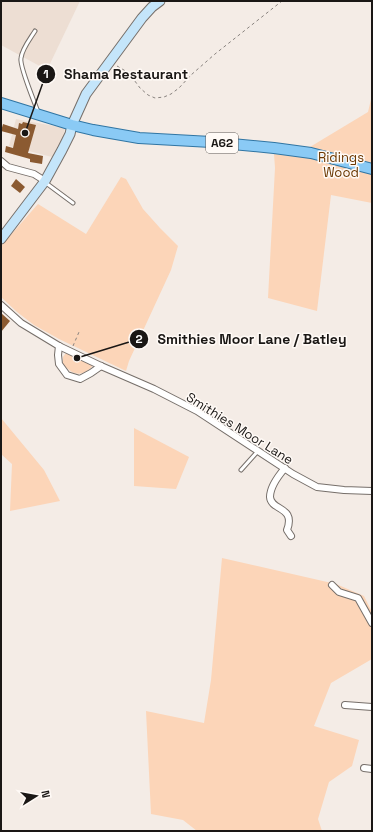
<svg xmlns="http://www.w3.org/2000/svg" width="373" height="832" font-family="'Space Grotesk',sans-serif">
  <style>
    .built { fill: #edded3 }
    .green { fill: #fcd5b8 }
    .building { fill: #8b5a31 }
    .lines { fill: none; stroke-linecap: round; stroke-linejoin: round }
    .service-casing { stroke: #766f6a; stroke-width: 5 }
    .minor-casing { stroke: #766f6a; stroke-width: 8 }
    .secondary-casing { stroke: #766f6a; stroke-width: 11 }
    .primary-casing { stroke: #3075a3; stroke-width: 12 }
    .path { stroke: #89837f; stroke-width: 1; stroke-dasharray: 3 3; stroke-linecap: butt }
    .service { stroke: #fff; stroke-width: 3 }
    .minor { stroke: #fff; stroke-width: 6 }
    .secondary { stroke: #c4e5fa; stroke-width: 9 }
    .primary { stroke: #8acaf5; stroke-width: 10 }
    .labels { text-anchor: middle; stroke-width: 3; stroke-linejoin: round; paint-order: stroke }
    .shield { fill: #fffaf6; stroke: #5f5b58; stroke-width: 1 }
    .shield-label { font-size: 12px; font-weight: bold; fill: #1a1715 }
    .park-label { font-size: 13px; fill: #6b3802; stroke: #fffaf6 }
    .street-label { font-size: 13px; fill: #1a1715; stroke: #fffaf6 }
    .leader { fill: none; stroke: #1a1715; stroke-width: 1.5 }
    .callout-dot { fill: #1a1715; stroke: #fffaf6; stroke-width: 1.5 }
    .mark-label { font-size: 12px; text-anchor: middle; font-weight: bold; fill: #fff }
    .callout-label { font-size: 14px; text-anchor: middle; font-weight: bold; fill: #1a1715; stroke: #fffaf6; stroke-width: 3; stroke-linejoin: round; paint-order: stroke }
  </style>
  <rect width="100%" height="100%" fill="#f4ece6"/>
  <!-- built -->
  <g class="built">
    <path d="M1,1H80L47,70L1,45Z"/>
    <path d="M16,119L65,128L61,145L52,157L9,146Z"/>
  </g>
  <!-- green -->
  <g class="green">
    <path d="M372,95V203L331,195L317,311L268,298L275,168L274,154L295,156L368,112Z"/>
    <path d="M121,177L126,179L143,209L160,228L178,246L171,270L129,361L126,371L59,339L34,325L17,312L1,297V246L38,204L86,234Z"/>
    <path d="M66,353L93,365C87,374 76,377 68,369C66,367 64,366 63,364C63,362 63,359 63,357Z"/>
    <path d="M1,418L44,470L60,501L10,511L12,464L1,454Z"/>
    <path d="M134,428L189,457L176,489L134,486Z"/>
    <path d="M222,558L336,584L364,596L372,612V659L331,683L314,726L359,740L352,766L329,782L318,819L322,831H197L183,820L151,814L146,711L204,723L211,680Z"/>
  </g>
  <!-- building -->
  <g class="building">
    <path d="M23,122L36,125L28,153L43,156L42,164L30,162V159L5,152L6,146L13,148L16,135L1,131L3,124L18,129L19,123L22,124Z"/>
    <path d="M16,179L25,187L20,193L11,186Z"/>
    <path d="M1,313L10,321L1,332Z"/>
  </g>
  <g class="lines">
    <!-- service casing -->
    <g class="service-casing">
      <g id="service">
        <path d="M35,31C30,39 22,49 21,58C19,66 35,103 38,112"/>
        <path d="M46,183L73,203"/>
        <path d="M241,470L258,451"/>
      </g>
    </g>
    <!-- minor casing -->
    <g class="minor-casing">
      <g id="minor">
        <path d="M1,161L8,167L34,174L45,181"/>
        <path d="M1,305L21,323L59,346L101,366L154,389L197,411L293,474L317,487L344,490L372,491"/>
        <path d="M59,346L58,355L59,364L67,375L80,379L91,373L101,366"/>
        <path d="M285,468C279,475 270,487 270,497C271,511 296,506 287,530L291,536"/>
        <path d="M332,585L339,592L358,598L372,623"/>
        <path d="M345,705L372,707"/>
        <path d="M364,768L372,769"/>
      </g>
    </g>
    <!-- secondary casing -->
    <g class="secondary-casing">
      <path id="secondary" d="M1,239L45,181L62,150L70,134L72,125L86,94L142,18L152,7L160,1"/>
    </g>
    <!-- primary casing -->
    <g class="primary-casing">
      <path id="primary" d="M1,103L72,125L93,130L139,138L211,142L274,148L311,153L372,169"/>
    </g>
    <!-- path -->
    <g class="path">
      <path d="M117,66L129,73L140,88L148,95L155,98L164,97L171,94L179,88L191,75L215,54L282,1"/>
      <path d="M73,346L79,332"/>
    </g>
    <!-- service -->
    <use href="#service" class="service"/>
    <!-- minor -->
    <use href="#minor" class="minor"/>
    <!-- secondary -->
    <use href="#secondary" class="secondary"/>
    <!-- primary -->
    <use href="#primary" class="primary"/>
  </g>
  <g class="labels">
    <!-- shield labels -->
    <rect class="shield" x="206" y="133" width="32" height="20" rx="3"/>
    <g class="shield-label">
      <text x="222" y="147">A62</text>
    </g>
    <!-- park labels -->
    <g class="park-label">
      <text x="341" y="162">Ridings<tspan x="341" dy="15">Wood</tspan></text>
    </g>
    <!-- street labels -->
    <g class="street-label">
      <text transform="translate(240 428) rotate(32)" y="5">Smithies Moor Lane</text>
    </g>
  </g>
  <!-- callouts -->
  <path class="leader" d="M25 133L46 74M77 358L139 339"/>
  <g class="callout-dot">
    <circle cx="25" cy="133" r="4"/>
    <circle cx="77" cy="358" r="4"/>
    <circle cx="46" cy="74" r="10"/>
    <circle cx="139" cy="339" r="10"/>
  </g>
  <g class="mark-label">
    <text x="46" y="78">1</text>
    <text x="139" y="343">2</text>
  </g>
  <g class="callout-label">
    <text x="126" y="79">Shama Restaurant</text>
    <text x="252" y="344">Smithies Moor Lane / Batley</text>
  </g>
  <!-- border -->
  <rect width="373" height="832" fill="none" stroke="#1a1715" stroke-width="4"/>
  <!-- north arrow -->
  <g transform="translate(36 796) rotate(79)" stroke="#fffaf6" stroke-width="3" paint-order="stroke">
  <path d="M0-3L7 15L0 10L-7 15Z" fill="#1a1715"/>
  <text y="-6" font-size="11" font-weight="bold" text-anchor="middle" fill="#1a1715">N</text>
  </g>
</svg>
